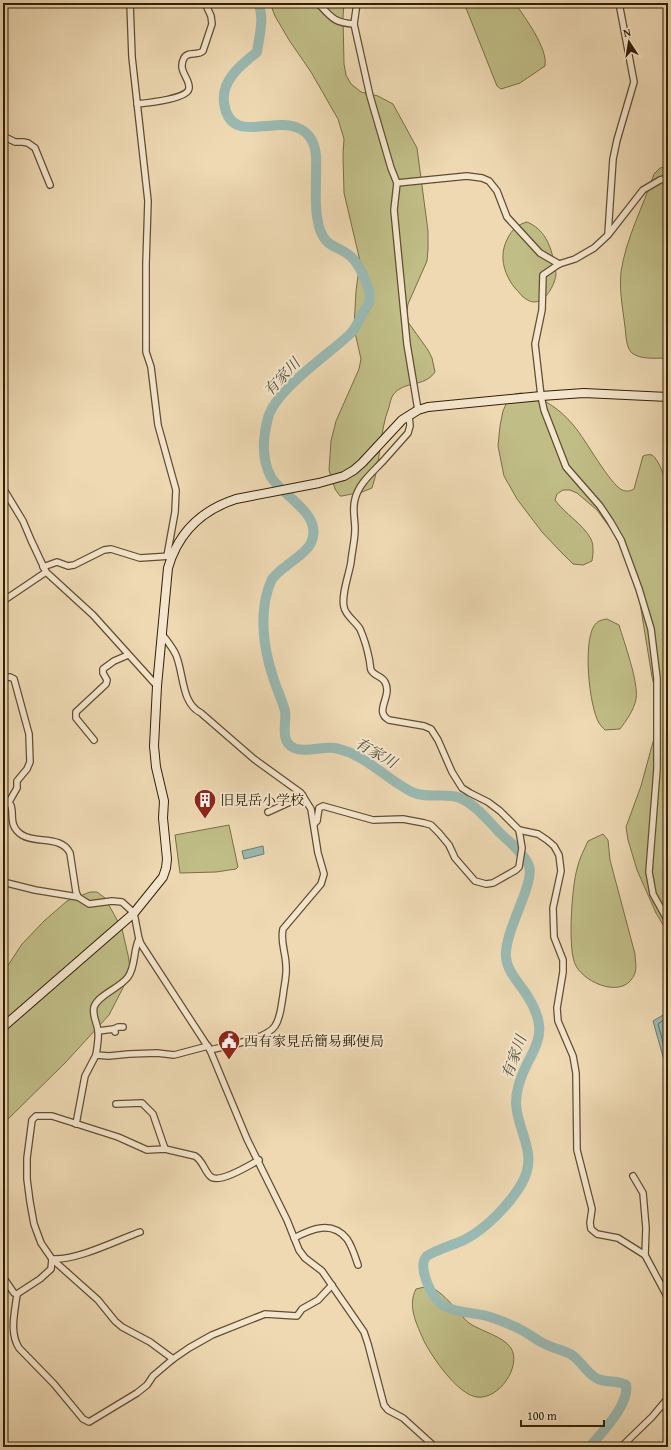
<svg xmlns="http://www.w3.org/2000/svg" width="671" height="1450" font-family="'Gentium Book Plus','Noto Serif JP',serif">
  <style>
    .green { fill: #c0bd87; stroke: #796e46 }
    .water { fill: #9ab9b2; stroke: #707c6d }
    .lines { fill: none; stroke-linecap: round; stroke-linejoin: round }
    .shore { stroke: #666c5c; stroke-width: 1 }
    .river { stroke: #9ab9b2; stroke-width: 10 }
    .street-casing { stroke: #614e30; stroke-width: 8 }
    .secondary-casing { stroke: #322005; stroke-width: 10 }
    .street { stroke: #f4e6ce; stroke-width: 5.5 }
    .secondary { stroke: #f4e6ce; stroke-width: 8 }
    .labels { text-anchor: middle; stroke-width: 4; stroke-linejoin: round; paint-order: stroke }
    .poi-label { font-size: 14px; fill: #322005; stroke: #f4e6ce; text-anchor: start }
    .water-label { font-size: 15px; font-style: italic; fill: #514e39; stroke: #f4e6ce }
  </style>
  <rect width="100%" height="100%" fill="#eed9b3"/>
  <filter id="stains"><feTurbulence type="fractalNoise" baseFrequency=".005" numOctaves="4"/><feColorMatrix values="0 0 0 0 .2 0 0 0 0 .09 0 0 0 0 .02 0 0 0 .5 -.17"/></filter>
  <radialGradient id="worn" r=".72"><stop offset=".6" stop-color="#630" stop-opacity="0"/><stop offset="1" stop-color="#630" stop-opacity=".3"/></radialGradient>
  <!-- green -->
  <g class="green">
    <path d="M270,3H344L343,17L344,64L346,75L351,84L361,92L378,96L393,104L417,148L428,231V249L427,261L408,304L407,311L408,322L428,350L432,358L435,372C424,388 404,380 393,395C391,398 390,403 389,407C379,433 381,462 372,488L362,492L342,496H340L335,489L329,470L331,441L336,421L359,369L361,359L354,328L356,291L360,261L344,193L343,155L344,139L338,119L311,72L289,40L275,16Z"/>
    <path d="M464,3H515C525,18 548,48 545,66L520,83L501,89L497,86Z"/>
    <path d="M665,167L668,170V358C657,358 641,360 632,353C626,348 626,335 625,327C623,310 619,290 621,272C626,238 643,207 654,174L660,168Z"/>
    <path d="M527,222C544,229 551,245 554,263C555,267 556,271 556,275C554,288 541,310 526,299C522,297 519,292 515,288C508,280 502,266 503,255C503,246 509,233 516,227C519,225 523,223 527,222Z"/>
    <path d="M521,393C542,396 561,410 574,426C586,440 609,483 622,490C627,492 630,491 634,489L643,456C646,455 649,454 652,455C659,459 666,481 668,489V933L656,913L637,870L628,840L626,827L641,786L659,720L658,702L652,677L640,603L628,562L613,532L597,510L577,493L570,490H563L557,494L555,500C565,514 583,524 591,539C594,545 593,555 592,561L583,565L573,564L561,552L542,532L517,499L504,476L498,446L500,426L503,411L507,402L515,394Z"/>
    <path d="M607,619L619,625C624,642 639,683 636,699C634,710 626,721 620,729L605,730C603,728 601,726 599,723C589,706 583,643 594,626C597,621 601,620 607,619Z"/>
    <path d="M229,825L238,867L236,869L216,872L180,873L175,835Z"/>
    <path d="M603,834L608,840L610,860L635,954C635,960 637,967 635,973C625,1000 586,984 576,966C567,951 572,886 577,869C579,859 584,850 588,841Z"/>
    <path d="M90,892H97L105,898L122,929L128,955L130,967L126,982L109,1015L65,1063L3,1124V973L22,944L44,921L67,901Z"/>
    <path d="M429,1286C442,1292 451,1304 461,1314C463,1317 466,1321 469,1323C480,1331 503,1336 511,1348C522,1366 499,1400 477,1397C458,1395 432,1357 424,1341C417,1325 407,1306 416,1289Z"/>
  </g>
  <!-- water -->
  <g class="water">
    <path d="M263,846L264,854L244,859L242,851Z"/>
    <path d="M668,1012V1097L667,1071L653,1021Z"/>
  </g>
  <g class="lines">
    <!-- shore -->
    <path class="shore" d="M668,1017L658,1024L668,1060"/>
    <!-- river -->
    <path class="river" d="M258,3C265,17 259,37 257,52C241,65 221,80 224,103C230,146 273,116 298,128C310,133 315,143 316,156C317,177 313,210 320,230C327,248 336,245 349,255C358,261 370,287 370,298C370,304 365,309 362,314C359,321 355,330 349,335C328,355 275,390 268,418C263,437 261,459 271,477C283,497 324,514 311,543C306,553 293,560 285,567C280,570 276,575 272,579C258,609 263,647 273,677C276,688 282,699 285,711C287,723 279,741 294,748C306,753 322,746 335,748C365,754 386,779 412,792C424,798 439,794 452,796C470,798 487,819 498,831C508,841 524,853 529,866C535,884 504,931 506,957C507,972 521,985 528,997C533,1005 538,1016 539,1025C541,1039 533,1052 527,1064C521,1076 516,1089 516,1103C517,1132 539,1153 522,1183C510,1204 486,1229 464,1240C456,1244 430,1252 426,1257C418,1267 430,1292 437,1300C448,1313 471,1312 487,1316C500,1320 513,1325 525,1332C532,1336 538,1341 545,1344C554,1349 564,1350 572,1355C582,1362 587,1374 598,1379C608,1383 618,1380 626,1385C630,1404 601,1433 590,1447"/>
    <!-- street casing -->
    <g class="street-casing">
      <g id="street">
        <path d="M130,3L132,57L148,201L146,264V352L151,367L158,425L176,490L175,512L167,556"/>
        <path d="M318,3C331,17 334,23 354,24"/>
        <path d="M357,3L354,24L370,96L391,168L397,183L394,210L396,231L407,344L418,410"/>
        <path d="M137,104C146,103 189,99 189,88C190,78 177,71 184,58C187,51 198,56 203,51L212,24L211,16L205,3"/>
        <path d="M3,136L15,142H23L28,143L35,148L50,185"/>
        <path d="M668,178L660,180L643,190L608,235L594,248L575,259L559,264L543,275L542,310L535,344L541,396L544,410L566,467L600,506L610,521L621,540L639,589L651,629L657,678V769L649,872L653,894L668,921"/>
        <path d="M397,183L467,176L482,178L489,181L497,191L507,217L540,253L559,264"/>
        <path d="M608,234L613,159L617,140L634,82L619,3"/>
        <path d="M409,415L410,426L408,433C400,442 392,451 384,460C373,472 359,483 355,499C352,509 355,519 355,529C355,540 352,551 351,562C349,575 341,595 344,607C345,615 356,622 360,629C364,638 367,648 369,658C370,662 370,667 371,670C374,676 382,676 385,682C393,697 373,711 389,720L424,726L431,729L438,740L452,772L462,788L470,793L488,802L500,811L519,830L538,834L547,840L554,846L559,855L561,871L553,908L554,937L563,960V972L557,1008L558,1021L573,1056L576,1073L577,1150L592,1209L590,1223L591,1229L597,1234L618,1238L645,1255L668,1298"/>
        <path d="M3,488L23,521L31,540L46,572L93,615L157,686"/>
        <path d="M43,567L57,562L68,566L74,565L104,550L111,549L140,558L171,556"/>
        <path d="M3,601L46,572"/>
        <path d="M162,634C167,641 173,648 176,655C184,674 181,703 201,713L254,759L301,793L311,809L318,853L324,874L321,884L283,929C280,942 286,953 286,966C287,976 284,985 283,996C281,1006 281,1017 275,1026C267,1039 226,1046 210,1050"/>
        <path d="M3,678L10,677L14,679L29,734L30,762L27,769L17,781V788L9,802"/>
        <path d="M94,740L76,718V712L106,684L107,680L103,673V669L114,661L128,655"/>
        <path d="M3,800C21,804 3,823 22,835C36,844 61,835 70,853L76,892L78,897"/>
        <path d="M268,812L303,796"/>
        <path d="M314,824L317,821L319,808L323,806L373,820L403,819L424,823L431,825L439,833L449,845L455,858L475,881L486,884L493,883L516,870L519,867L522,848L519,830"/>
        <path d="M3,882L35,890L78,897L89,904L112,901L122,902L134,913L139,939L141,944L210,1050L247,1139L287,1220L299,1250L305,1258L322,1271L364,1332L368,1344L384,1405L388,1410L403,1418L435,1447"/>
        <path d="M114,1029L118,1027H123"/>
        <path d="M98,1031L114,1029L115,1032"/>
        <path d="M96,1055C97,1048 99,1038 98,1031C97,1022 92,1016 94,1007C98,995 120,988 128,977C136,966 133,950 139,939"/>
        <path d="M116,1104L142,1103L153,1114L165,1149"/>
        <path d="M76,1124L85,1076L96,1055L109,1056L129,1054L157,1053L174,1055L208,1046"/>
        <path d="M633,1176L643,1193L646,1228L645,1255"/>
        <path d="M294,1238C311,1229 332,1220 347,1239C352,1246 355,1256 358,1265"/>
        <path d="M53,1259C78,1260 115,1241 140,1232"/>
        <path d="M3,1277L14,1293L17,1294"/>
        <path d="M17,1294C15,1312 9,1332 19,1348L54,1384L83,1419L89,1422L137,1393L147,1385L153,1376L173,1359L189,1348L212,1335L265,1314L297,1316L302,1309L318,1300L332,1285"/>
        <path d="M17,1294L40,1279L51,1269L52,1259"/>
        <path d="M173,1359L150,1342L122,1327L115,1321L98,1300L52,1259L41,1243L34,1224L30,1202L27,1179V1158L32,1120L36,1116H52L118,1137L147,1150L165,1149L195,1156C203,1161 204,1170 210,1176C218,1185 250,1165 259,1160"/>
        <path d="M621,1447L652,1417L668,1398"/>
      </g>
    </g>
    <!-- secondary casing -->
    <g class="secondary-casing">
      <path id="secondary" d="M3,1027L134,913L163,877L166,868L167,859L163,818L164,801L156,767L154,746L157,686L168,568C178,533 202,510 236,499L319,483L344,476L354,470L362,463L402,420L418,410L428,407L541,396L584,393L668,397"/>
    </g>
    <!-- street -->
    <use href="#street" class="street"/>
    <!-- secondary -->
    <use href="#secondary" class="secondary"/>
  </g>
  <!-- icons -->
  <defs>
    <g id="building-pin" transform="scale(1.15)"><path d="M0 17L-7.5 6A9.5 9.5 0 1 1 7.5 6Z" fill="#8f2418" stroke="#f4e6ce"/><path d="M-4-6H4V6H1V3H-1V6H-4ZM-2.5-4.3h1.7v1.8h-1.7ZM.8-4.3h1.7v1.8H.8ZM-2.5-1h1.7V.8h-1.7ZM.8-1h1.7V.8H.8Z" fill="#fff"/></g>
    <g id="civic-pin" transform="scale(1.15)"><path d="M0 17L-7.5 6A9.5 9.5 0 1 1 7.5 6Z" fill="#8f2418" stroke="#f4e6ce"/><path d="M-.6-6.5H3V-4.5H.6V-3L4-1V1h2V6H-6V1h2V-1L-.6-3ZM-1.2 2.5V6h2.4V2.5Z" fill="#fff"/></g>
  </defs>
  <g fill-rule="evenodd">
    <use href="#building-pin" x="205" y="800"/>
    <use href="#civic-pin" x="229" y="1041"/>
  </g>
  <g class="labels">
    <!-- poi labels -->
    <g class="poi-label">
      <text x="220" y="805">旧見岳小学校</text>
      <text x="244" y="1046">西有家見岳簡易郵便局</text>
    </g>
    <!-- water labels -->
    <g class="water-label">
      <text transform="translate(282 377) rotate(-47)" y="5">有家川</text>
      <text transform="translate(376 753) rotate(30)" y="5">有家川</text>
      <text transform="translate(514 1057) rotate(-70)" y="5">有家川</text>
    </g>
  </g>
  <!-- margin -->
  <rect width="671" height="1450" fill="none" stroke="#eed9b3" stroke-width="16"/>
  <rect x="4" y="4" width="663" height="1442" fill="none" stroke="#322005" stroke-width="2"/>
  <rect x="8" y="8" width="655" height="1434" fill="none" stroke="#322005"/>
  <!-- north arrow -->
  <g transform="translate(629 42) rotate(348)" stroke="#f4e6ce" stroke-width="3" paint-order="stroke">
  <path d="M0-3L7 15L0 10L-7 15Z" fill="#322005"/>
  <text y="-6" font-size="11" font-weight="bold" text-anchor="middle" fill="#322005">N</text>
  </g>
  <!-- scale -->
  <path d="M521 1420v6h83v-6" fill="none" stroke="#322005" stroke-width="2"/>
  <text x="527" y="1420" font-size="12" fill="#322005" stroke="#f4e6ce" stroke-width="3" paint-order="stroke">100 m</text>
  <rect width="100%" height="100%" filter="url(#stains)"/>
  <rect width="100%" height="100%" fill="url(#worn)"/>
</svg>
